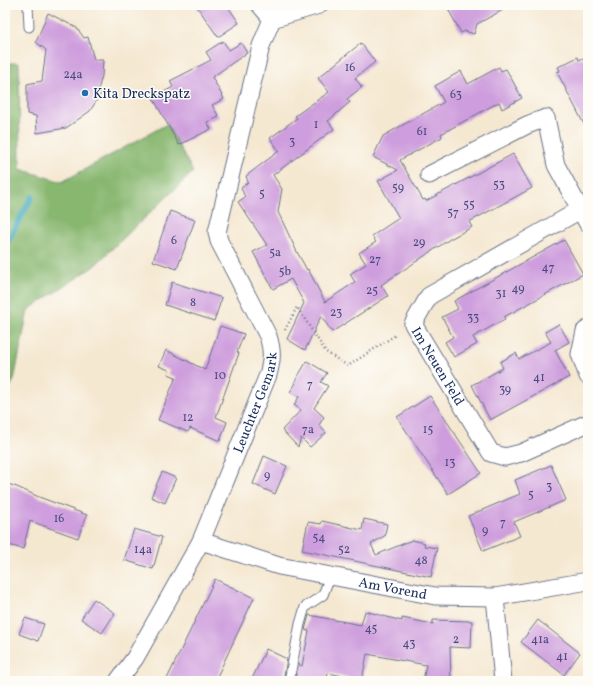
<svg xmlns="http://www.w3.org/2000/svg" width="593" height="686" font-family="Vollkorn,serif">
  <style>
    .forest { fill: #88b76f; stroke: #527366 }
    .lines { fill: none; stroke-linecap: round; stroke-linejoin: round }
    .stream { stroke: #3ca8bc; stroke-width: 6 }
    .building { fill: #ce9ddd }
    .service-casing { stroke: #677086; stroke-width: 11 }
    .minor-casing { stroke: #677086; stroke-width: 19 }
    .path { stroke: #677086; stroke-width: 2.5; stroke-dasharray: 1 3; stroke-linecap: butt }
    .service { stroke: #fff; stroke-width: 9 }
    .minor { stroke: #fff; stroke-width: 17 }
    .poi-dot { fill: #1f6fb2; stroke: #fdfcf7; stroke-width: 1.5 }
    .labels { text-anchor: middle; stroke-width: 3; stroke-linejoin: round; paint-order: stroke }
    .number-label { font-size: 12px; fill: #484a7e }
    .poi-label { font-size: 14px; fill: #1b2f5e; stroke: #fdfcf7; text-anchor: start }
    .street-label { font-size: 14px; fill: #1b2f5e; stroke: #fdfcf7 }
  </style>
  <rect width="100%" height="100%" fill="#fdfcf7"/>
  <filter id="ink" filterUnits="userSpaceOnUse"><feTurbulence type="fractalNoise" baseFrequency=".025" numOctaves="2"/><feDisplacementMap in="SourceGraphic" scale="8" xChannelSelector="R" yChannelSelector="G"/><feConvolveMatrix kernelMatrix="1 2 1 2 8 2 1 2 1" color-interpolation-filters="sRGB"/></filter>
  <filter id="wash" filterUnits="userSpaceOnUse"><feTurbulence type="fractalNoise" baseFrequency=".012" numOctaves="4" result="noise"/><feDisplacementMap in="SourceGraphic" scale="16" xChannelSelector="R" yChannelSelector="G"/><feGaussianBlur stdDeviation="0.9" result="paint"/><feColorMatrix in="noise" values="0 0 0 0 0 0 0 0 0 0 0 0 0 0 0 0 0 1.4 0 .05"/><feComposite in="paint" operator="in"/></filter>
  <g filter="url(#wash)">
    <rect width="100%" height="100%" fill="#f5e8d1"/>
    <!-- forest -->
    <path class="forest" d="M5,63H19L20,169L62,182L167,124L193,172L93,267L28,310L14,380L5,396Z"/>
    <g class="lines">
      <!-- stream -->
      <path class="stream" d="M5,246L32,197"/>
    </g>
    <g id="blocks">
      <!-- building -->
      <g class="building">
        <path d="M196,5H227L239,23L218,37Z"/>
        <path d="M446,5H512L477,24L474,34L465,31L461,33Z"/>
        <path d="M48,13L77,28L84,38L88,37L94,60H103L102,76L98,90L102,92L90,111L66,128L37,133L36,116L27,114V84L42,81L46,50L36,42Z"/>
        <path d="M223,41L229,50L241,43L247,53L212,77L224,99L212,105L219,117L207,122L211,129L179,145L153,98L173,87L170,81L211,60L206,52Z"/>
        <path d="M361,43L375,62L355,78L362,87L347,99L350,102L328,121L334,129L273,175L282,189L278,212L297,252L307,270L308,269L325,302L355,282L350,274L366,264L359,253L376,242L372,236L399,218L378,181L398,170L373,157L383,136L444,102L435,86L461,71L468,84L499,67L501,71L506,69L522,98L502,109L499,102L441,134L442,137L400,160L423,200L425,199L426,201L513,154L532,188L469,222L472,227L450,239L381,285L388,296L332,332L321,316L305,350L287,339L304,303L291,279L273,289L253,252L267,245L238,202L245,197L241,188L248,182L246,176L279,151L270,138L297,118L295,116L329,92L318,78Z"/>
        <path d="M588,56V132L557,72L560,71L558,67L578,57L579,60Z"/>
        <path d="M170,211L195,220L177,269L153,261Z"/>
        <path d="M564,240L583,274L504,317L505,319L473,337L477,344L454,357L445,342L453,337L442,317L458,309L454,301Z"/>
        <path d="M172,282L222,298L214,321L165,305Z"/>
        <path d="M559,324L569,342L555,350L569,377L490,420L472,385L503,368L500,362L516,353L519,359L551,342L545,332Z"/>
        <path d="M220,326L244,334L237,352L239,353L216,417L227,422L220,441L190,428L188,432L158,420L176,377L168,374L169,370L159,366L166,350L205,370Z"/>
        <path d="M307,361L327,373L321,382L328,386L314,408L324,417L319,425L326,433L310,447L301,438L298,447L282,430L301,410L294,405L299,397L290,392L296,383H294Z"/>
        <path d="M430,396L481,473L448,494L397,417Z"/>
        <path d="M264,456L287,466L275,494L253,484Z"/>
        <path d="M551,465L566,500L514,522L520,536L483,551L468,516L520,494L515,480Z"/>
        <path d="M162,472L176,478L165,503L151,497Z"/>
        <path d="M5,483L17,487L39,497L87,515L78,538L30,521L23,549L5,544Z"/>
        <path d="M364,519L387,524L385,534L386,535L371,544L376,555L412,540L425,543L424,546L437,548L431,577L302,550L308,522L321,524L322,521L362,530Z"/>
        <path d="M134,529L162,537L153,569L124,560Z"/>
        <path d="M215,579L254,598L215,681H166Z"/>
        <path d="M94,599L115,613L102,633L81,619Z"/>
        <path d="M365,611L402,621V618L433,624V620L472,621L471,648L450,647L451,681H423L426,665L367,654L362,680L328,673L327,678L333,681H295L298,664L302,666L309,631L305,630L309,615L361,625Z"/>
        <path d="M25,618L44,624L38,641L19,634Z"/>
        <path d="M538,620L580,653L564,675L521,642Z"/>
        <path d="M266,649L287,659L283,681H251Z"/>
      </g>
    </g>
  </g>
  <g filter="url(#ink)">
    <use href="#blocks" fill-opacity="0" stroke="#677086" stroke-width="1"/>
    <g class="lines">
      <!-- service casing -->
      <g class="service-casing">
        <g id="service">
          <path d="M28,5L29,27"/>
          <path d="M289,681L300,624L305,607L323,595L330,576"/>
        </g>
      </g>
      <!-- minor casing -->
      <g class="minor-casing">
        <g id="minor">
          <path d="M260,5L272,19"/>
          <path d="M272,19L319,5"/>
          <path d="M429,175L527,125L546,118L556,165L588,224"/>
          <path id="s1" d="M580,210L429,296L413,324L491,453L505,457L521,453L588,423"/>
          <path d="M588,329L585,331L580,354L588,376"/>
          <path id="s2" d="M201,541L279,566L435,596L495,597L588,581"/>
          <path d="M495,597L503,681"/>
          <path id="s3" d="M118,681L135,658L201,541L268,375C272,360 273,352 268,336L219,241L217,232L261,46L272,19"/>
        </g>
      </g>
      <!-- path -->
      <path class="path" d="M285,330L297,307L326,352L348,366L397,334"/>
      <!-- service -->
      <use href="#service" class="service"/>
      <!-- minor -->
      <use href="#minor" class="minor"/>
    </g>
  </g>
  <!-- markers -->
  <circle class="poi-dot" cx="85" cy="93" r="4"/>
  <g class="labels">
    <!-- number labels -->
    <g class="number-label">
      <text x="350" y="71">16</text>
      <text x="73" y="78">24a</text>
      <text x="456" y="98">63</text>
      <text x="316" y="128">1</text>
      <text x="422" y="135">61</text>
      <text x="292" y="145">3</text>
      <text x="499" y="188">53</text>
      <text x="398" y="191">59</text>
      <text x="262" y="197">5</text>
      <text x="469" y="208">55</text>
      <text x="453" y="216">57</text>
      <text x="174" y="244">6</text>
      <text x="419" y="246">29</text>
      <text x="275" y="256">5a</text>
      <text x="375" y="263">27</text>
      <text x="548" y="271">47</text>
      <text x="285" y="275">5b</text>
      <text x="518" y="292">49</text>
      <text x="372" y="294">25</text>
      <text x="501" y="297">31</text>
      <text x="193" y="306">8</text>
      <text x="336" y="316">23</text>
      <text x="473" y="321">33</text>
      <text x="220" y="379">10</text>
      <text x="539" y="381">41</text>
      <text x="310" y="388">7</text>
      <text x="505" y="393">39</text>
      <text x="188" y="421">12</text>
      <text x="308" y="433">7a</text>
      <text x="428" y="433">15</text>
      <text x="450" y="466">13</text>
      <text x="267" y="479">9</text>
      <text x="549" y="490">3</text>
      <text x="531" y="498">5</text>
      <text x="59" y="522">16</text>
      <text x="503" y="526">7</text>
      <text x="485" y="534">9</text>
      <text x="319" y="541">54</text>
      <text x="143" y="553">14a</text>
      <text x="344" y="553">52</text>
      <text x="421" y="564">48</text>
      <text x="371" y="632">45</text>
      <text x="456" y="643">2</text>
      <text x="540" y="643">41a</text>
      <text x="409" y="647">43</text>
      <text x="562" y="660">41</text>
    </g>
    <!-- poi labels -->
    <g class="poi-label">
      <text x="93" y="98">Kita Dreckspatz</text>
    </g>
    <!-- street labels -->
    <g class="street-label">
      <text dy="5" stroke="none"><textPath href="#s1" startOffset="255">Im Neuen Feld</textPath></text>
      <text dy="5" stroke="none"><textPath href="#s3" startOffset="312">Leuchter Gemark</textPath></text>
      <text dy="5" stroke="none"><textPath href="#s2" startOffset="198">Am Vorend</textPath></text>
    </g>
  </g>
  <!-- margin -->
  <rect width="593" height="686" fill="none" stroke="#fdfcf7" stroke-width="20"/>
</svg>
